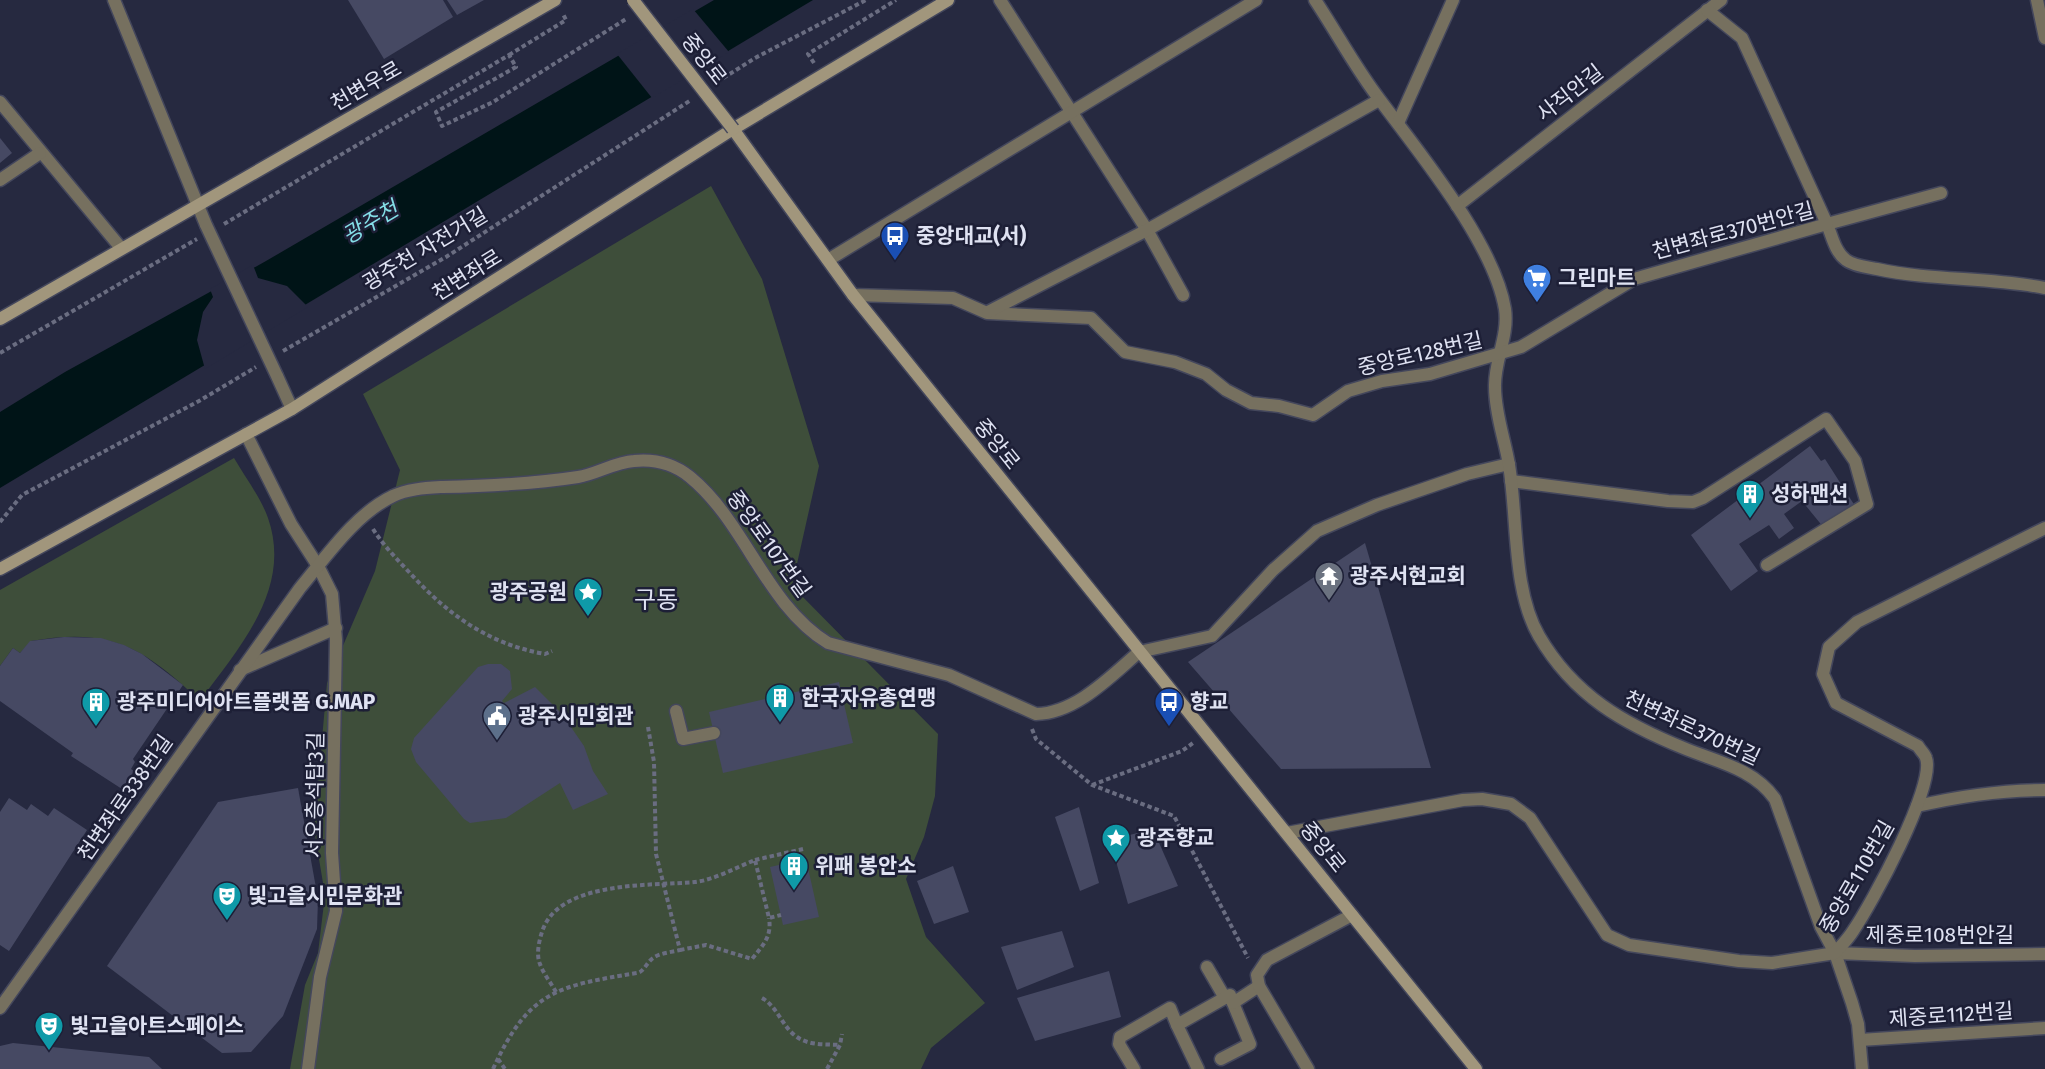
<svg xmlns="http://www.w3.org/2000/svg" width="2045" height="1069" font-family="'Fira Sans','Noto Sans KR',sans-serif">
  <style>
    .green { fill: #3e4e3a }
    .water { fill: #001417 }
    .pier { fill: #262940 }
    .building { fill: #464963 }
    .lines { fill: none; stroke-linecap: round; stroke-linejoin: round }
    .lane-casing { stroke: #44475c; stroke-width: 15 }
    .street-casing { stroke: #44475c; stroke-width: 15 }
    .secondary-casing { stroke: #44475c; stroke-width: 15 }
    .path { stroke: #6a6d81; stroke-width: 4; stroke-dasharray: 4.5 3; stroke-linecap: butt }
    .lane { stroke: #76705f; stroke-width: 12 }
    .street { stroke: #76705f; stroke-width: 12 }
    .secondary { stroke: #a1967c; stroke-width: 12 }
    .street-bridge-casing { stroke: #44475c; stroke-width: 15; stroke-linecap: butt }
    .secondary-bridge-casing { stroke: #44475c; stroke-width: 15; stroke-linecap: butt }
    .street-bridge { stroke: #76705f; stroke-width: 12 }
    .secondary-bridge { stroke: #a1967c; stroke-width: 12 }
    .labels { text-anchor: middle; stroke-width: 5; stroke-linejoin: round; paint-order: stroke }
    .street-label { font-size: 21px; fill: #dfe2f2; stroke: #1d1f36 }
    .poi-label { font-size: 21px; font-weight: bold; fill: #dfe2f2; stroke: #1d1f36; text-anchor: start }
    .water-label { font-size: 22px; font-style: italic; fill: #84dee7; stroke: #1d1f36 }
    .quarter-label { font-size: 24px; fill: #dfe2f2; stroke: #1d1f36 }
  </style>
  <rect width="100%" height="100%" fill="#262940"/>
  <!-- green -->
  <g class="green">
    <path d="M711,186L762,279L819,466L792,586L938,734L935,796L924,837L906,879L926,937L985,1003L931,1048L921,1069H290L305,985L318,953L325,895L314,829L327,683L375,571L400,470L363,394Z"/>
    <path d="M234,458C245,477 261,498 268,518C293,590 238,648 200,701C144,647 109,627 31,641L20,653L13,648L0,666V590Z"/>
  </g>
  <!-- water -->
  <path class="water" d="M714,0H813L0,488V412L65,372L266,261Z"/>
  <!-- pier -->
  <g class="pier">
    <path d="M693,9L729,52L652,98L617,54Z"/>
    <path d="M253,265L258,278L287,286L308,307L205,369L197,340L203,312L213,297L210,289Z"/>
  </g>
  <!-- building -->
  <g class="building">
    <path d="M348,0H443L453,17L384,59Z"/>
    <path d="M447,0H484L457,15Z"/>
    <path d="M0,138L12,153L0,163Z"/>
    <path d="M1810,446L1821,461L1825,459L1855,506L1824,528L1802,501L1784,514L1794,528L1779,539L1769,525L1739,544L1758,571L1731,591L1691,535Z"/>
    <path d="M1365,543L1431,768L1281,769L1188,662Z"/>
    <path d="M64,637L101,638L124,645L142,654L183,685L133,759L135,762L131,769L134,771L122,789L71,756L73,753L0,701V666L13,648L20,653L30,641Z"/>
    <path d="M488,664H501L510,671L512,689L502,701L504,703L535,687L562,714L584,746L593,771L608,794L573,810L560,783L506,818L470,823L464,819L416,762L411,749L414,738L478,667Z"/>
    <path d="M839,682L853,743L723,773L709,712Z"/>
    <path d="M298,788L318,899L317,929L283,1016L251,1052L222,1053L107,966L218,802Z"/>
    <path d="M9,798L27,810L31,804L48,816L54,808L87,830L9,951L0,945V812Z"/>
    <path d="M1079,807L1099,883L1080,891L1055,817Z"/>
    <path d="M1153,829L1178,886L1128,904L1110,840Z"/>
    <path d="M806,859L819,917L783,925L770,867Z"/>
    <path d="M953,866L969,912L934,924L917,881Z"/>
    <path d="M1062,931L1074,967L1017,990L1001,947Z"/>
    <path d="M1109,971L1121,1017L1035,1041L1017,998Z"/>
    <path d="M13,1043L149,1057L162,1069H0V1046Z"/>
  </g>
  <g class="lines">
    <!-- lane casing -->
    <g class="lane-casing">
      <g id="lane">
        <path d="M2037,0L2045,38"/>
        <path d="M1941,193L1827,224C1832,236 1835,252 1846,260C1854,266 1867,267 1877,269C1932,281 1989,277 2045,288"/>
        <path d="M1457,206L1721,0"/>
        <path d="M1511,481L1668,501L1693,502L1703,498L1826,419L1855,461L1867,504L1767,565"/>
        <path d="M1139,652L1212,636L1273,570L1317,531L1377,505L1467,474L1509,464"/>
        <path d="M240,670L336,628"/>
        <path d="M676,711L683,739L714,733"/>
        <path d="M1917,806C1960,796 2001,790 2045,790"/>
        <path d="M1835,953L1915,956L2045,954"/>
        <path d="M1207,967L1225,998"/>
        <path d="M1860,1040L2045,1028"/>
        <path d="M1221,1059L1250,1044L1233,1003"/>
        <path d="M308,1069L320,977L336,911L332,853L336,640L332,594L318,566"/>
        <path d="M1134,1069L1119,1044L1120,1037L1170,1008L1177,1025"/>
        <path d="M1198,1069L1177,1025L1230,995L1233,1003L1259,986"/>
      </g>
    </g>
    <!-- street casing -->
    <g class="street-casing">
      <g id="street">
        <path d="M114,0L206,225"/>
        <path d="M1000,0L1147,230L1183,295"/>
        <path d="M1315,0C1337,33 1356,69 1380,100C1420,154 1494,243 1505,309C1509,336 1494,361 1495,387C1495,414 1505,440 1509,465C1518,519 1512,589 1539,636C1574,696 1624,724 1686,749C1718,762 1754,769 1775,799L1821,927L1835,953L1852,1003L1858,1024L1862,1069"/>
        <path d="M0,102L121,248"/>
        <path d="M1398,123L1453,0"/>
        <path d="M0,180L40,153"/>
        <path d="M828,260L1256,0"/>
        <path d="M853,295L953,298L987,313L1091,318L1125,352L1175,362L1206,374L1226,390L1251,403L1279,406L1313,415L1348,391L1382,381L1430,374L1521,347L1634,279L1827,224L1742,38L1707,10"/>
        <path d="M988,312L1147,230L1379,100"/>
        <path d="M277,376L292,409"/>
        <path d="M246,434L291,524L318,566"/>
        <path d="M1287,833L1463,800L1482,799L1511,804L1530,818L1607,935L1629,945L1739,961L1772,963L1835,953C1841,946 1848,939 1853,931C1871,905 1936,786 1926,758C1925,754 1920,750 1918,746L1836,703L1823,674L1829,647L1857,622L2045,528"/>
        <path d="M0,1008L300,588C326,557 355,514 393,496C407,489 426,488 442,487C487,486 533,484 578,477C597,474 615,462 634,461C654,459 674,464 690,477C746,523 765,604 828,643L949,675L1036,714C1076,713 1110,677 1139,652"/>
        <path d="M1308,1069L1259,986L1257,975L1267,960L1352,915"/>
      </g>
    </g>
    <!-- secondary casing -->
    <g class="secondary-casing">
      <g id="secondary">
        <path d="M733,129L853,295L1476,1069"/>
        <path d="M0,319L555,0"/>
        <path d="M0,569L292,409L733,129L948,0"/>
      </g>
    </g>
    <!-- path -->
    <g class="path">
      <path d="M509,55L566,20L563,14"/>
      <path d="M814,63L808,54L896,0"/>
      <path d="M717,82L755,58L866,0"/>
      <path d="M224,224L509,55L516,67L436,112L442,126L493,102L626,19"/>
      <path d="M283,351L446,257L691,100"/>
      <path d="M0,353L197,239"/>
      <path d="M0,522L22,495L199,401L256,367"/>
      <path d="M373,529C383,545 396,558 409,572C447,614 488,644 545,654L552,651"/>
      <path d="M1032,729L1036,739L1092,785L1174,816L1248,958"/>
      <path d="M1092,785L1182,751L1193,743"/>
      <path d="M755,860L803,849"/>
      <path d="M680,950L706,945L752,959C763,945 772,937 769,918"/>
      <path d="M556,992C551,983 543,973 540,964C536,955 539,941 542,932C558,880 652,886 695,882C714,880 737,867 755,860L769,918L781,915"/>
      <path d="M762,998C778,1007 782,1027 797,1037C810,1046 826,1044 840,1045"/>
      <path d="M498,1059L505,1069"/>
      <path d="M493,1069C529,990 558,986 637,973C644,972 647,962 653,958C660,953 672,952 680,950L656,854L654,762L648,727"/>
      <path d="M827,1069L840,1045L842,1034"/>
    </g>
    <!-- lane -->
    <use href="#lane" class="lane"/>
    <!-- street -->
    <use href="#street" class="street"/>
    <!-- secondary -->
    <use href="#secondary" class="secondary"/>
    <!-- street-bridge casing -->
    <g class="street-bridge-casing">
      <path id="street-bridge" d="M206,225L277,376"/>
    </g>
    <!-- secondary-bridge casing -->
    <g class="secondary-bridge-casing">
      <path id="secondary-bridge" d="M633,0L733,129"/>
    </g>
    <!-- street-bridge -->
    <use href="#street-bridge" class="street-bridge"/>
    <!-- secondary-bridge -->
    <use href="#secondary-bridge" class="secondary-bridge"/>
  </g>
  <!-- icons -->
  <defs>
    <g id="bus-pin" transform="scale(1.5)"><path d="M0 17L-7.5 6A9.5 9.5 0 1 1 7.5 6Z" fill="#1a4fb4" stroke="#1d1f36"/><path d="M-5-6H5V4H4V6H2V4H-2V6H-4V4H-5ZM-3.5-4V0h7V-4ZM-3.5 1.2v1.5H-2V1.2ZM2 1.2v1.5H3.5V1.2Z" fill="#fff"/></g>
    <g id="supermarket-pin" transform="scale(1.5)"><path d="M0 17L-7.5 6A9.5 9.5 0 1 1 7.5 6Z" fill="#3f7fe0" stroke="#1d1f36"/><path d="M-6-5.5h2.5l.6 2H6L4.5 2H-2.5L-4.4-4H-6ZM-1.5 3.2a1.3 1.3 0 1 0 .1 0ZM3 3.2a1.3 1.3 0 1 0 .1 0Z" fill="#fff"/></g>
    <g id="building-pin" transform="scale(1.5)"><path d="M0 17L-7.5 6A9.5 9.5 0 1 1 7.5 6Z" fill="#0f9aa8" stroke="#1d1f36"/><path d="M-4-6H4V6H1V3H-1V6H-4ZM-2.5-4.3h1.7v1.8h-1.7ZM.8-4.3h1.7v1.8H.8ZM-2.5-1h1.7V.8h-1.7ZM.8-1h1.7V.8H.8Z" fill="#fff"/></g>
    <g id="temple-pin" transform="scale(1.5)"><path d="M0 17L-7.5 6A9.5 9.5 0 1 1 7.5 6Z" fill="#6b7280" stroke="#1d1f36"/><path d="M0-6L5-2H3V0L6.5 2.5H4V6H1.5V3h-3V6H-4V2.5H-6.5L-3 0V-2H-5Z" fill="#fff"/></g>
    <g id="sight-pin" transform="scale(1.5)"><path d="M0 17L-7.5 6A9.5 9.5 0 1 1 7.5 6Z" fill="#0f9aa8" stroke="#1d1f36"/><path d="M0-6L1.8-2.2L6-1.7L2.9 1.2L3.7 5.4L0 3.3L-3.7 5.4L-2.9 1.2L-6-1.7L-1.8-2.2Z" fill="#fff"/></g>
    <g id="civic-pin" transform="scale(1.5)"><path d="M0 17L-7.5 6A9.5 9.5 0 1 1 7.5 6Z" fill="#5c6f8a" stroke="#1d1f36"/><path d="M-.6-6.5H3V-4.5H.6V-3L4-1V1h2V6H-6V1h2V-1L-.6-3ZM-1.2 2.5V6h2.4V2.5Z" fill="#fff"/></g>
    <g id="theatre-pin" transform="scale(1.5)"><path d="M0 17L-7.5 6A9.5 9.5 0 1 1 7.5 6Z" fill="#0f9aa8" stroke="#1d1f36"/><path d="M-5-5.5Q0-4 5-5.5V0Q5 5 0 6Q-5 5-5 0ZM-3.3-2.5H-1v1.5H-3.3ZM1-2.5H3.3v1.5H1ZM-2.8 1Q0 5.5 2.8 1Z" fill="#fff"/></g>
  </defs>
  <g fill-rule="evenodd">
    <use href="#bus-pin" x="895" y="236"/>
    <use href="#supermarket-pin" x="1537" y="278"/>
    <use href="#building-pin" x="1750" y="494"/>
    <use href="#temple-pin" x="1329" y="576"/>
    <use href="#sight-pin" x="588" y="592"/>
    <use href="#building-pin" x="780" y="698"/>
    <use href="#building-pin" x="96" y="702"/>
    <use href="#bus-pin" x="1169" y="702"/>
    <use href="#civic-pin" x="497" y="716"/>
    <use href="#sight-pin" x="1116" y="838"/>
    <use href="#building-pin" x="794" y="866"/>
    <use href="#theatre-pin" x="227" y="896"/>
    <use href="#theatre-pin" x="49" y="1026"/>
  </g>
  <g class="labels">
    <!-- street labels -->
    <g class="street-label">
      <text transform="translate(704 59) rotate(52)" y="7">중앙로</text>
      <text transform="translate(366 86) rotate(-30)" y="7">천변우로</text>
      <text transform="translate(1570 93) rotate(-38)" y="7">사직안길</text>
      <text transform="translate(1733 231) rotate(-15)" y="7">천변좌로370번안길</text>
      <text transform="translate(425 249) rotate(-31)" y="7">광주천 자전거길</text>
      <text transform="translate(467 275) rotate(-32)" y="7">천변좌로</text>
      <text transform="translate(1420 354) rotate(-13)" y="7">중앙로128번길</text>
      <text transform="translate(997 444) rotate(51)" y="7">중앙로</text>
      <text transform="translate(769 544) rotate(54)" y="7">중앙로107번길</text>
      <text transform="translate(1692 728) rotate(25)" y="7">천변좌로370번길</text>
      <text transform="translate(315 795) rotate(-89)" y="7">서오층석탑3길</text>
      <text transform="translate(125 798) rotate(-55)" y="7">천변좌로338번길</text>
      <text transform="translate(1323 847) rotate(51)" y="7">중앙로</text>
      <text transform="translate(1857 877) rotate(-60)" y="7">중앙로110번길</text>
      <text x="1940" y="942">제중로108번안길</text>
      <text transform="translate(1951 1015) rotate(-4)" y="7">제중로112번길</text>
    </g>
    <!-- poi labels -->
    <g class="poi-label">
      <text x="916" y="243">중앙대교(서)</text>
      <text x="1558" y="285">그린마트</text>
      <text x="1771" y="501">성하맨션</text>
      <text x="1350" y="583">광주서현교회</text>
      <text x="567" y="599" text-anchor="end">광주공원</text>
      <text x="801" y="705">한국자유총연맹</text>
      <text x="117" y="709">광주미디어아트플랫폼 G.MAP</text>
      <text x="1190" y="709">향교</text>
      <text x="518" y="723">광주시민회관</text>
      <text x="1137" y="845">광주향교</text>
      <text x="815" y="873">위패 봉안소</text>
      <text x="248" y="903">빛고을시민문화관</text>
      <text x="70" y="1033">빛고을아트스페이스</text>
    </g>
    <!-- water labels -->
    <g class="water-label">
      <text transform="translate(370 222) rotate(-31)" y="8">광주천</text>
    </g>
    <!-- quarter labels -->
    <g class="quarter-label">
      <text x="656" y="608">구동</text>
    </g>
  </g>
</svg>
